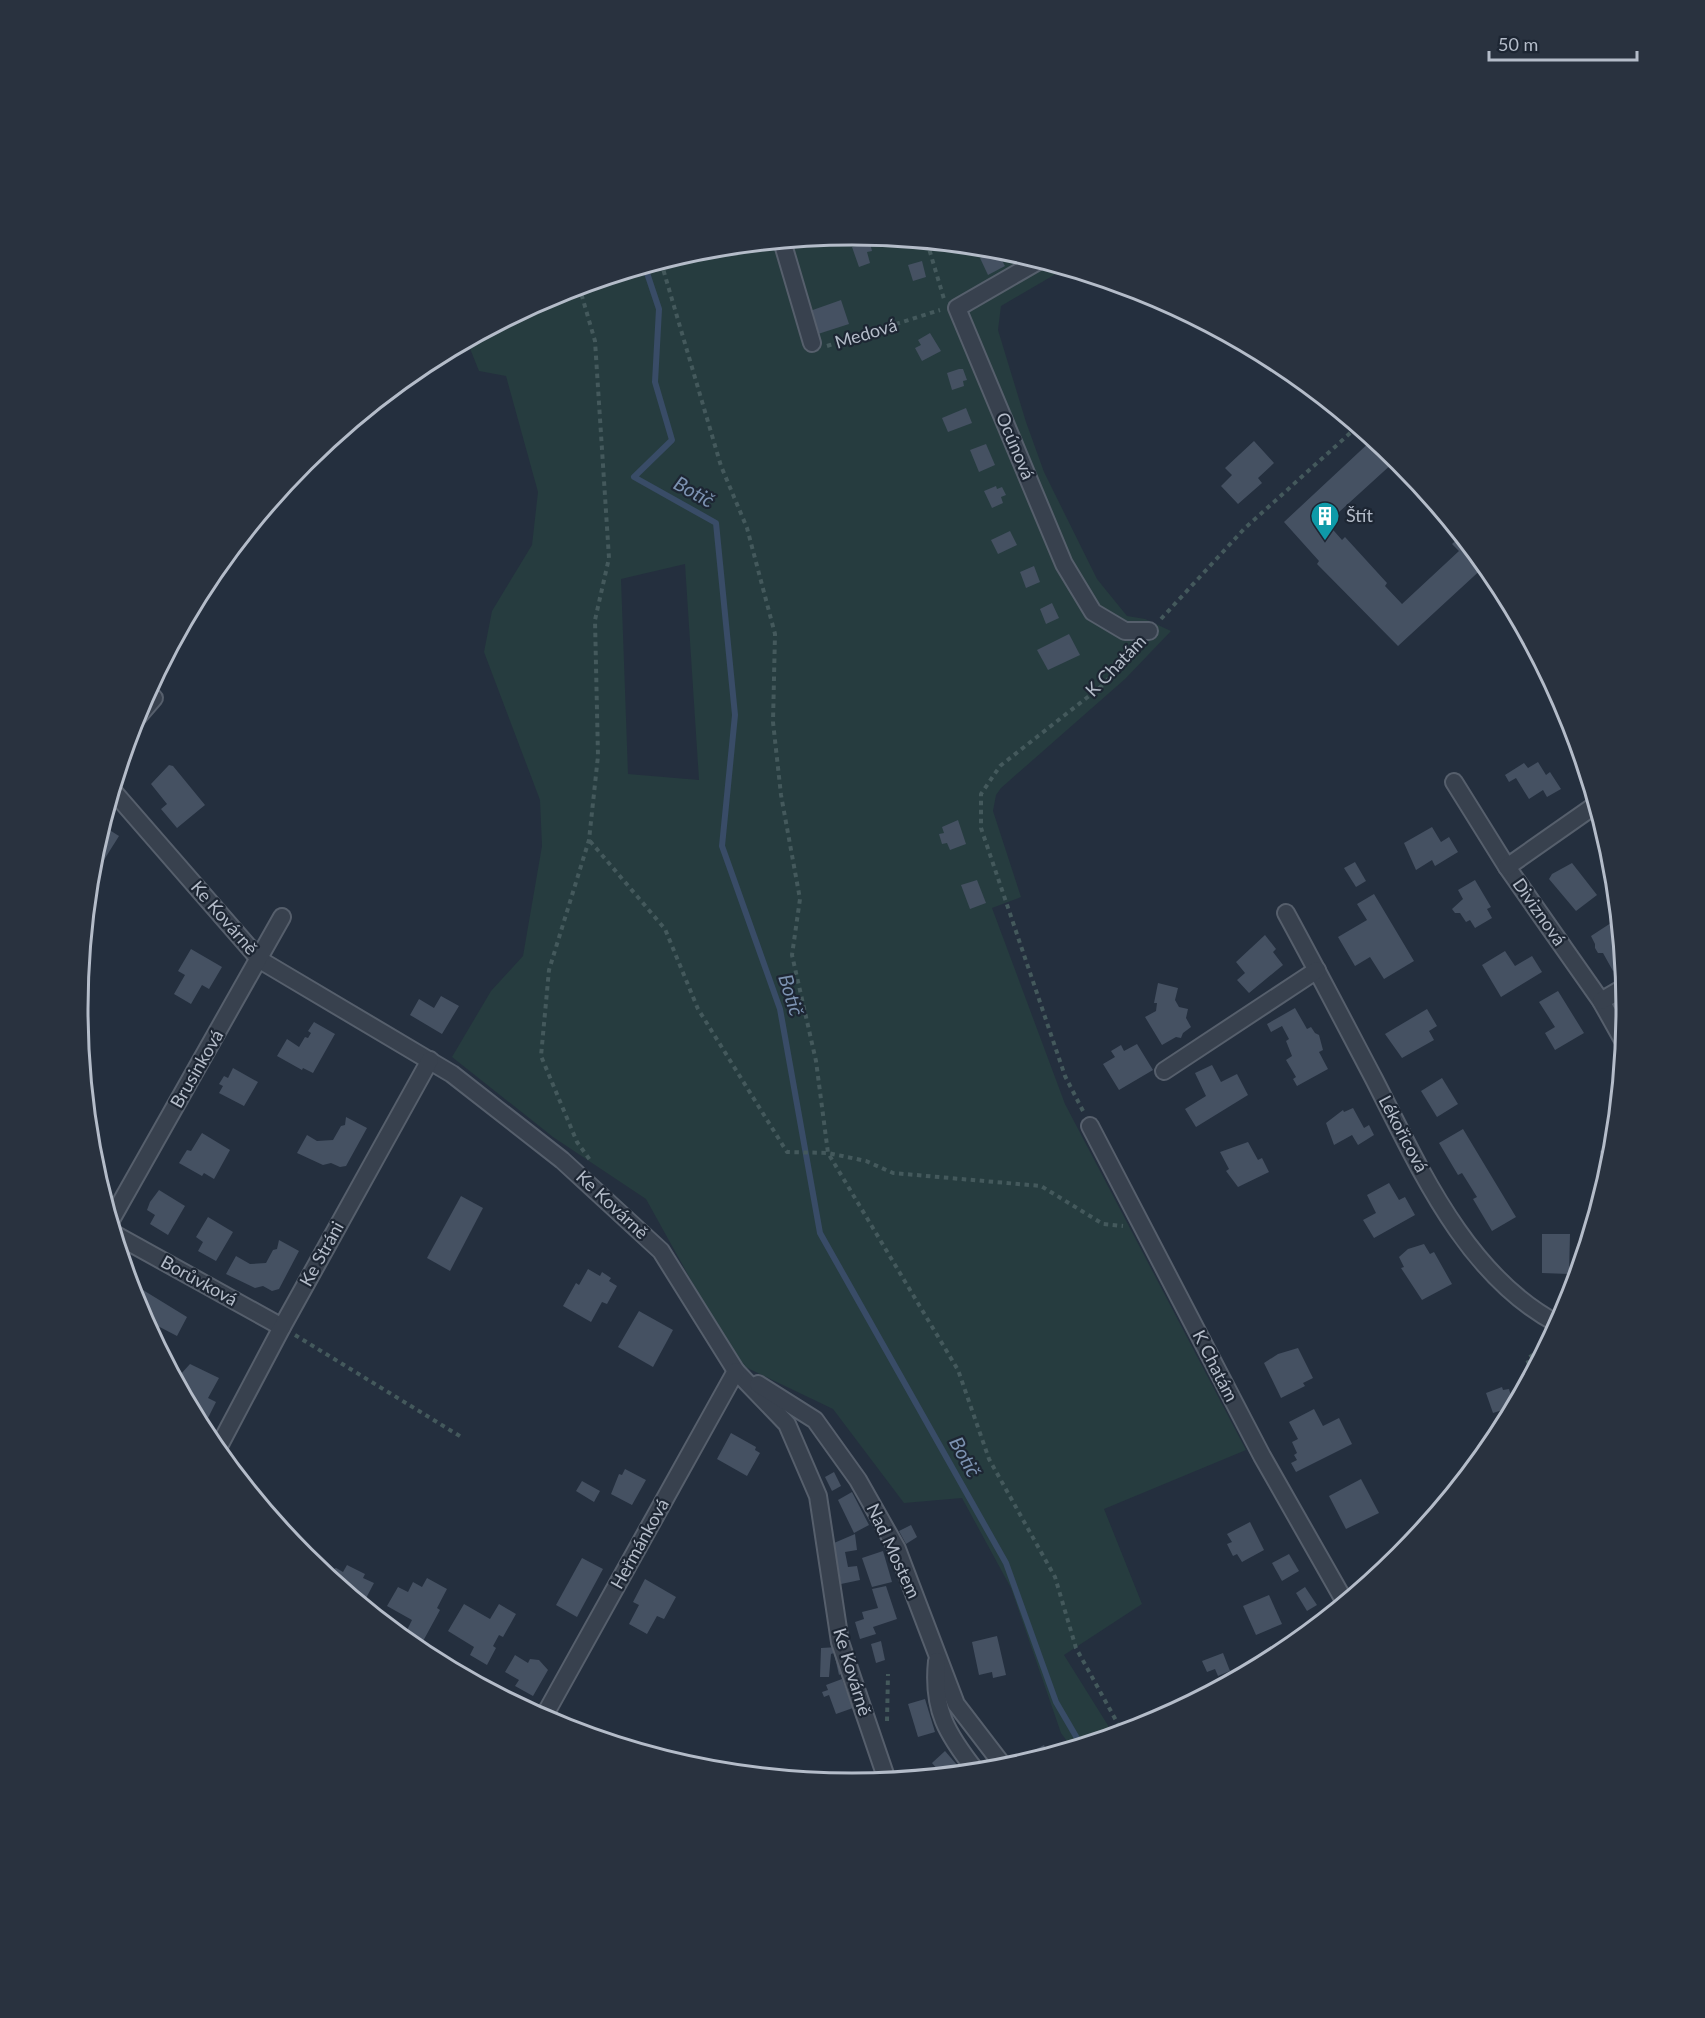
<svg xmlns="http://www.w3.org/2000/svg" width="1705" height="2018" font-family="Lato,sans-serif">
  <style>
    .green { fill: #263c3f; fill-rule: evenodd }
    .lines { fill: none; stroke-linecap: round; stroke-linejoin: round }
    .stream { stroke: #394c67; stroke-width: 6 }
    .building { fill: #455162 }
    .street-casing { stroke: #565f6c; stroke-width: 20 }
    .path { stroke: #44595c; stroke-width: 4; stroke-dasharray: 4.5 4.5; stroke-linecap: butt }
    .street { stroke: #38414e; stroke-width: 16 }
    .labels { text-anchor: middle; stroke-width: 4.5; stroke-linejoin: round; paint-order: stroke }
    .street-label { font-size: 18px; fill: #b4bcc9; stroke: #1d2633 }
    .poi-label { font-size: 18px; fill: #b4bcc9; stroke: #1d2633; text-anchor: start }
    .water-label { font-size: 20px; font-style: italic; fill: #7c92b1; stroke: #1d2633 }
    .rim { fill: none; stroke: #b4bcc9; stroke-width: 3 }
  </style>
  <rect width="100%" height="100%" fill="#242f3e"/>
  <!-- green -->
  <path class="green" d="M853,235L1004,249L1066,268L1001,306L998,330L1026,422L1044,472L1097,579L1127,616L1145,619L1171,631L1125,679L1001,788L996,795L993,811L1021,897L992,908L1065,1104L1246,1450L1104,1509L1142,1604L1064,1655L1114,1735L1072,1748L1061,1733L1011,1588L962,1498L904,1503L833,1409L737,1363L646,1199L553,1137L452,1057L491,991L523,956L542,846L540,800L484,652L492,611L532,545L538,492L506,376L479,371L467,341L556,293L702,249ZM685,564L699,780L628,774L621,579Z"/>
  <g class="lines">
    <!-- stream -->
    <path class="stream" d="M645,267L659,309L655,382L672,440L634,477L716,523L735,715L722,846L780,1009L820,1233L1006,1563L1056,1702L1081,1745"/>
  </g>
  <!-- building -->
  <g class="building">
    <path d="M870,243L872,251L867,252L870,263L859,267L852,247Z"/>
    <path d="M996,250L1005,266L988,275L980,258Z"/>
    <path d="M922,261L926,277L913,281L908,265Z"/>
    <path d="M841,300L849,324L818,334L810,311Z"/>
    <path d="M930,333L941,351L922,361L915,348L921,345L918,340Z"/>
    <path d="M959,369H963L967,380L963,381L964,386L952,390L947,373Z"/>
    <path d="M966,408L972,423L948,432L942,418Z"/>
    <path d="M1373,439L1428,496L1427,497L1394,462L1327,523L1342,540L1345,537L1387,583L1385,586L1402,604L1459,551L1452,544L1457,539L1443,524L1448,520L1486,565L1398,646L1317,564L1319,561L1284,522Z"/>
    <path d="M1254,441L1274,463L1258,478L1262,483L1238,504L1221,486L1232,475L1225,468Z"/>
    <path d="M986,444L995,465L979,472L970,450Z"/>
    <path d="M996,486L997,489L1002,487L1006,495L1001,497L1003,503L992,508L984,491Z"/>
    <path d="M1010,531L1017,545L998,554L991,540Z"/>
    <path d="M1034,566L1040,582L1026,588L1020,572Z"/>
    <path d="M1052,603L1059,618L1046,624L1040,609Z"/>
    <path d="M1069,634L1080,655L1048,670L1037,650Z"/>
    <path d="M1538,762L1546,775L1550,772L1561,789L1547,797L1543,790L1529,799L1516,778L1509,782L1505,775L1524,763L1528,768Z"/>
    <path d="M169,765L173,766L205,805L177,828L161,809L167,804L151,784Z"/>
    <path d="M958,820L966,844L950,850L947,843L942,844L939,834L944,833L942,827Z"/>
    <path d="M103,826L119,836L97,871L92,868L93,858Z"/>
    <path d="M1432,827L1441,842L1449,837L1458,852L1435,866L1432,860L1416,870L1404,843Z"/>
    <path d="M1355,862L1366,881L1356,887L1344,868Z"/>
    <path d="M1572,863L1597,895L1576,911L1549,879L1552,874Z"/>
    <path d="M977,880L986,903L970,909L961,885Z"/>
    <path d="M1475,880L1491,907L1487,909L1492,918L1475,928L1470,920L1466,922L1460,913H1455L1452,909L1463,899L1458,890Z"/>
    <path d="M1374,894L1414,961L1384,979L1370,957L1355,966L1338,937L1367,920L1357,904Z"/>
    <path d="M1614,921L1619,928L1623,964L1613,971L1603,953H1598L1595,948V944L1591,936Z"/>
    <path d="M1265,935L1276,949L1273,952L1283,965L1249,993L1237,980L1245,973L1236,962Z"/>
    <path d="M191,949L222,967L209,989L202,985L191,1004L174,994L185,975L178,971Z"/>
    <path d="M1505,951L1515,966L1532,956L1542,972L1501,997L1482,965Z"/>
    <path d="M1158,983L1178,988L1175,1000L1179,1007L1188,1009L1186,1018L1191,1027L1183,1033L1181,1038L1176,1037L1162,1045L1145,1017L1156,1011L1157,1003H1154Z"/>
    <path d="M1558,991L1584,1033L1555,1050L1545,1033L1555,1027L1539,1002Z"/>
    <path d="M441,996L459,1006L442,1034L410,1015L419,999L434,1008Z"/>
    <path d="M1295,1008L1307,1029L1311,1027L1315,1033L1319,1035L1323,1050L1319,1052L1328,1069L1297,1086L1293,1079L1296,1077L1286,1060L1292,1056L1286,1041L1289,1039L1282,1026L1271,1032L1267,1024Z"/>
    <path d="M1427,1009L1437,1026L1429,1031L1434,1040L1402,1058L1385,1034Z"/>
    <path d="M314,1022L335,1034L313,1073L303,1068L302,1070L277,1056L287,1039L299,1047L305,1037L308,1038L311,1033L308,1031Z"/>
    <path d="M1137,1044L1153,1070L1119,1090L1103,1064L1115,1057L1111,1051L1121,1045L1124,1051Z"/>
    <path d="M1212,1065L1221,1082L1237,1074L1248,1095L1196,1127L1185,1109L1206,1096L1195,1073Z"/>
    <path d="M233,1068L258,1082L244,1106L219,1093L223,1086L219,1084L224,1076L228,1078Z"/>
    <path d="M1442,1078L1458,1104L1437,1117L1421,1091Z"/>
    <path d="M1353,1108L1364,1128L1369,1125L1374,1135L1358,1145L1352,1135L1334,1145L1326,1123L1343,1110L1344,1112Z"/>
    <path d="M346,1117L367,1128L346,1166L340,1167L331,1163L323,1165L297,1153L307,1135L317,1141L333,1140L341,1126L345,1125Z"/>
    <path d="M1616,1125L1612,1160L1609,1170L1602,1161L1600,1151L1613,1144L1606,1130Z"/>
    <path d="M1463,1129L1516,1217L1492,1231L1473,1199L1477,1197L1462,1173L1458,1175L1439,1143Z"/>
    <path d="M202,1133L230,1150L214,1179L204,1173L202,1176L179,1163L187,1150L191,1151Z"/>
    <path d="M1248,1142L1258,1160L1262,1158L1269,1172L1238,1187L1226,1171L1229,1169L1220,1152Z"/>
    <path d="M1389,1183L1399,1200L1405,1197L1415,1215L1374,1238L1363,1220L1376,1213L1367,1195Z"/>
    <path d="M159,1190L185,1206L168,1235L150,1224L155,1215L147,1210L150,1202Z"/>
    <path d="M461,1196L483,1208L450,1271L427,1258Z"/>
    <path d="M208,1217L233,1232L216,1261L198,1251L203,1242L196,1237Z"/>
    <path d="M1542,1234H1570L1569,1274L1542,1273Z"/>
    <path d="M279,1240L299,1251L279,1289L272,1291L263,1286L255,1288L226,1274L236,1256L250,1264L266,1263L273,1250L277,1249Z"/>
    <path d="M1424,1244L1430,1254L1434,1252L1452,1284L1422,1300L1401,1268L1404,1267L1399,1257L1408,1249Z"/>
    <path d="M588,1269L600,1276L602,1272L611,1278L609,1281L617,1286L607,1304L602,1302L591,1322L563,1306L576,1283L579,1285Z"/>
    <path d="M143,1290L187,1317L177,1336L152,1323L150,1326L147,1324L135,1300Z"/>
    <path d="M639,1311L673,1330L653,1367L618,1347Z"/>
    <path d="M1298,1348L1313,1378L1303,1383L1305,1386L1281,1398L1264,1363L1278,1354Z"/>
    <path d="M190,1364L219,1378L208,1398L216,1402L206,1422L196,1416L185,1395L188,1388L179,1384L180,1375Z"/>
    <path d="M1502,1387L1503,1390L1509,1389L1511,1396L1521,1393L1510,1413L1509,1408L1493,1413L1486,1393Z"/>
    <path d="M1314,1409L1323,1426L1339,1418L1352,1444L1296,1472L1291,1463L1297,1460L1294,1455L1297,1453L1292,1442L1298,1439L1289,1422Z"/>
    <path d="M731,1433L756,1447L755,1450L760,1453L747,1476L717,1459Z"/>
    <path d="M625,1469L646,1480L632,1505L611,1494L619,1474L622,1475Z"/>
    <path d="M834,1472L841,1486L832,1491L825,1477Z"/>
    <path d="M1361,1479L1379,1513L1346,1529L1329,1496Z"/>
    <path d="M582,1481L600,1491L594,1502L576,1491Z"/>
    <path d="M852,1492L869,1525L854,1533L838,1500Z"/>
    <path d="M1250,1522L1264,1550L1242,1562L1237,1554L1233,1556L1227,1544L1232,1542L1227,1534Z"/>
    <path d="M911,1525L917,1537L906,1544L899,1531Z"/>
    <path d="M855,1534L857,1550L845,1552L848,1567L857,1566L860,1580L841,1584L834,1543Z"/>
    <path d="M883,1551L892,1582L872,1587L862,1558Z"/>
    <path d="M1289,1554L1299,1571L1282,1581L1272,1563Z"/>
    <path d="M582,1558L603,1569L577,1617L556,1605Z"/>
    <path d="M347,1565L365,1574L363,1578L374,1583L363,1604L331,1578L332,1570L336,1568L343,1572Z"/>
    <path d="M427,1578L447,1589L437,1608L440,1610L422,1643L405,1634L412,1620L387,1606L398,1587L408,1592L413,1582L422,1587Z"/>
    <path d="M645,1579L676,1597L664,1619L657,1616L647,1634L629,1624L639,1605L633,1602Z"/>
    <path d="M886,1586L897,1619L873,1627L876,1634L860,1639L855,1622L864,1619L862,1612L878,1608L872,1589Z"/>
    <path d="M1305,1587L1317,1605L1307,1611L1296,1593Z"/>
    <path d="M1269,1595L1282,1624L1256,1635L1243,1606Z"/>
    <path d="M464,1604L490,1619L499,1604L516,1614L503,1637L499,1635L493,1646L496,1648L487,1665L470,1655L474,1647L448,1631Z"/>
    <path d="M997,1636L1006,1675L993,1678L992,1672L979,1675L972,1642Z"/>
    <path d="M881,1641L885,1660L876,1663L871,1644Z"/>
    <path d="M838,1647L846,1671L839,1675L834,1653L831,1654L829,1677H820L821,1648Z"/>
    <path d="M1223,1653L1230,1671L1218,1676L1215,1669L1207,1672L1202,1661Z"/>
    <path d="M515,1655L528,1663L530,1659L539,1660L548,1670L533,1696L515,1686L519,1680L505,1672Z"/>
    <path d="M842,1679L853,1708L836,1714L829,1695L824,1697L822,1692L828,1690L826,1685Z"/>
    <path d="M925,1699L935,1732L918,1737L908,1704Z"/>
    <path d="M1044,1745L1049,1755L1035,1759L1031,1752Z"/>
    <path d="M945,1751L964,1773L942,1775L932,1763Z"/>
  </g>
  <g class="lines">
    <!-- street casing -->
    <g class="street-casing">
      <g id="street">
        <path d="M782,241L812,343"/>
        <path d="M1040,260L957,308L1064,564L1093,612L1125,631H1149"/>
        <path d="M135,720L154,698"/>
        <path d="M1454,782L1507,867L1601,1001L1624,1042"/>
        <path d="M113,791L260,960L452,1074L562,1160L661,1251L736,1371L787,1424L818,1496L840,1642L887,1780"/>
        <path d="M1507,867L1594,806"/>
        <path d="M1286,913C1316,968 1345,1024 1374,1079C1419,1167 1466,1276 1558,1324"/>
        <path d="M1601,1001L1625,987"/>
        <path d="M1164,1071L1317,970"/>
        <path d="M1090,1126L1262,1456L1345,1602"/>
        <path d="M111,1220L282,917"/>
        <path d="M116,1235L282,1327"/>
        <path d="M758,1384L815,1420L858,1480L897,1549L956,1704L1005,1768"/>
        <path d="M217,1450L282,1327L430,1060"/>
        <path d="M937,1661C932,1710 947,1734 976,1771"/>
        <path d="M543,1718L736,1371"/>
      </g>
    </g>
    <!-- path -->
    <g class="path">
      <path d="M927,242L944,299"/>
      <path d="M661,262L721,466L747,528L775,634L773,722L781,795L800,899L792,955L816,1061L828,1153L958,1370L989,1459L1055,1577L1076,1648L1123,1733"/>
      <path d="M579,286L595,341L609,558L595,620L598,756L589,840L549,970L541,1056L577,1142L590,1160"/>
      <path d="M827,346L940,310"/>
      <path d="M1161,619L1244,529L1358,426"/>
      <path d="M590,841L665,929L698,1009L787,1152L828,1153L866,1161L893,1173L1041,1186L1103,1224L1123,1226"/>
      <path d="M1083,1111L1065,1076L981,828V794L1000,766L1103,685L1134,649"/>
      <path d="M295,1335L463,1438"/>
      <path d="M1532,1373L1527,1359L1546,1346"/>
      <path d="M887,1721L888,1674"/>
    </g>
    <!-- street -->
    <use href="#street" class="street"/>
  </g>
  <!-- icons -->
  <defs>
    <g id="building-pin" transform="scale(1.5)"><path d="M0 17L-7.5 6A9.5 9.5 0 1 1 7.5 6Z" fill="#0f9aa8" stroke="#1d2633"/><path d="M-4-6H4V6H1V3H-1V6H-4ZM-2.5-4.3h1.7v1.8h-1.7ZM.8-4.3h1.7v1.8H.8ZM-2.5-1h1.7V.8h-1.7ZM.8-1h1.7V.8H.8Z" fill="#fff"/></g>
  </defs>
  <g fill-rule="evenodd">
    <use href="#building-pin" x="1325" y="516"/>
  </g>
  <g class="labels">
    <!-- street labels -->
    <g class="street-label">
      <text transform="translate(866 334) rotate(-17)" y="6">Medová</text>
      <text transform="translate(1015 446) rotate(67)" y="6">Ocúnová</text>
      <text transform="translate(1116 666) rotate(-46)" y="6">K Chatám</text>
      <text transform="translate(1539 912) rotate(55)" y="6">Diviznová</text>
      <text transform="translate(224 918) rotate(49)" y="6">Ke Kovárně</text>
      <text transform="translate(197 1069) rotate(-60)" y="6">Brusinková</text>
      <text transform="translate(1403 1134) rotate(62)" y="6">Lékořicová</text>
      <text transform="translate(612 1205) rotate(43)" y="6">Ke Kovárně</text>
      <text transform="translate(322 1254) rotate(-61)" y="6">Ke Stráni</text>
      <text transform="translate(199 1281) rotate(29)" y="6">Borůvková</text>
      <text transform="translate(1215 1366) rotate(63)" y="6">K Chatám</text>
      <text transform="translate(640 1544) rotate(-61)" y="6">Heřmánková</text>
      <text transform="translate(893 1551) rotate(65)" y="6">Nad Mostem</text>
      <text transform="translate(852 1672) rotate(73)" y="6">Ke Kovárně</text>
    </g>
    <!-- poi labels -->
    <g class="poi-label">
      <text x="1346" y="522">Štít</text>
    </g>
    <!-- water labels -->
    <g class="water-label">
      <text transform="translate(694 492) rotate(29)" y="7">Botič</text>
      <text transform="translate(791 995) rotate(73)" y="7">Botič</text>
      <text transform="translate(965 1457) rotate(61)" y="7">Botič</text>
    </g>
  </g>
  <!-- crop -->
  <path d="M0 0H1705V2018H0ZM88 1009a764 764 0 1 1 1528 0a764 764 0 1 1-1528 0Z" fill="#29323f" fill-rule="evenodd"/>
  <path class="rim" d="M88 1009a764 764 0 1 1 1528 0a764 764 0 1 1-1528 0Z"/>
  <!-- scale -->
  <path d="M1489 51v9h148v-9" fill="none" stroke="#b4bcc9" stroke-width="3"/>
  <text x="1498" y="51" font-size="18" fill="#b4bcc9" stroke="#1d2633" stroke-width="4.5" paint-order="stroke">50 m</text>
</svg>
